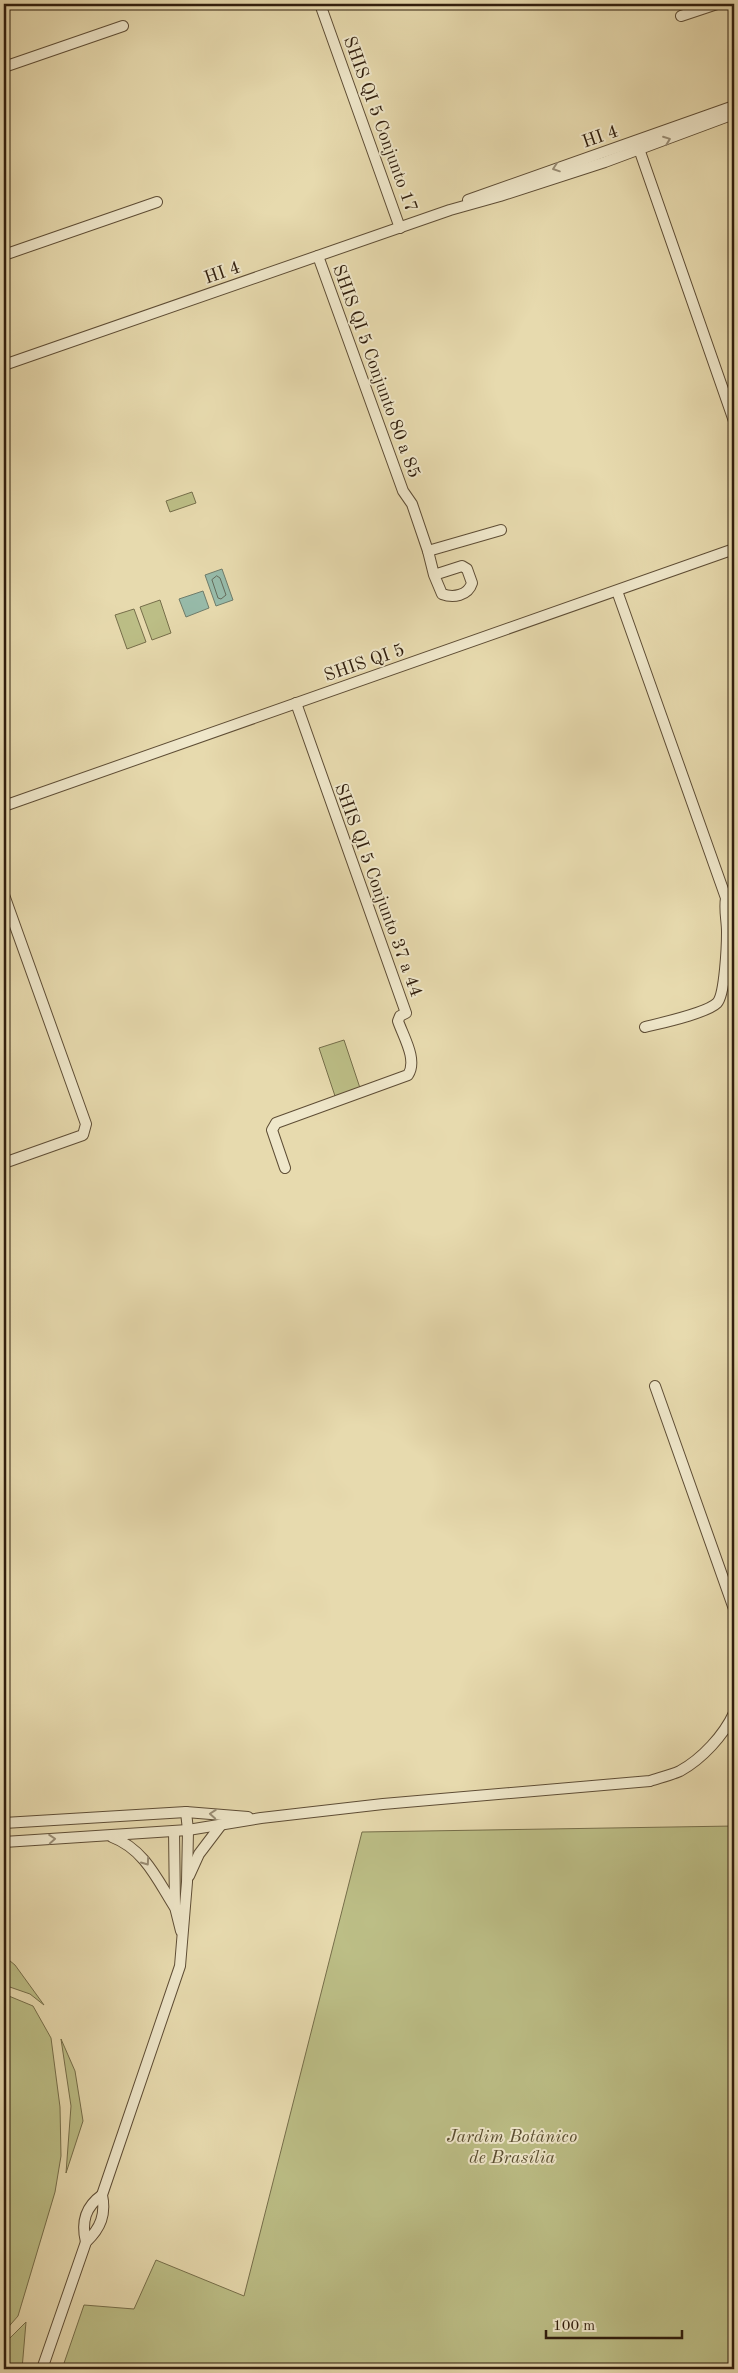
<svg xmlns="http://www.w3.org/2000/svg" width="738" height="2373" font-family="'Old Standard TT',serif">
  <style>
    .green { fill: #bcbe86; stroke: #766e4a }
    .water { fill: #97bbaa; stroke: #6e7c6b }
    .lines { fill: none; stroke-linecap: round; stroke-linejoin: round }
    .shore { stroke: #646c5c; stroke-width: 1 }
    .minor-casing { stroke: #5e4d35; stroke-width: 12 }
    .minor { stroke: #efe7ca; stroke-width: 10 }
    .oneway { stroke: #998d75 }
    .labels { text-anchor: middle; stroke-width: 4; stroke-linejoin: round; paint-order: stroke }
    .street-label { font-size: 18px; fill: #301e0d; stroke: #efe7ca }
    .park-label { font-size: 18px; font-style: italic; fill: #5a4e31; stroke: #efe7ca }
  </style>
  <rect width="100%" height="100%" fill="#e7daae"/>
  <filter id="stains"><feTurbulence type="fractalNoise" baseFrequency=".004" numOctaves="4"/><feColorMatrix values="0 0 0 0 .2 0 0 0 0 .09 0 0 0 0 .02 0 0 0 .5 -.17"/></filter>
  <radialGradient id="worn" r=".72"><stop offset=".6" stop-color="#630" stop-opacity="0"/><stop offset="1" stop-color="#630" stop-opacity=".3"/></radialGradient>
  <!-- green -->
  <g class="green">
    <path d="M192,492L196,503L170,512L166,501Z"/>
    <path d="M160,600L171,633L152,640L140,607Z"/>
    <path d="M134,609L146,642L127,649L115,615Z"/>
    <path d="M344,1040L360,1088L335,1096L319,1048Z"/>
    <path d="M734,1826V2369H62L84,2305L134,2309L156,2260L244,2296L362,1832Z"/>
    <path d="M4,1956L15,1965L44,2005L30,1994L4,1985Z"/>
    <path d="M4,1994L33,2006L51,2038L60,2107L61,2156L55,2192L18,2316L4,2332Z"/>
    <path d="M61,2039L75,2071L83,2121L66,2173L71,2106Z"/>
    <path d="M26,2322L22,2369H4V2344Z"/>
  </g>
  <!-- water -->
  <g class="water">
    <path d="M222,569L233,600L216,606L205,575Z"/>
    <path d="M203,591L209,608L186,617L179,599Z"/>
  </g>
  <g class="lines">
    <!-- shore -->
    <path class="shore" d="M217,576L220,578L226,595L221,599L218,598L212,580Z"/>
    <!-- minor casing -->
    <g class="minor-casing">
      <g id="minor">
        <path d="M320,4L400,228"/>
        <path d="M681,16L717,4"/>
        <path d="M4,67L123,26"/>
        <path d="M638,146L734,421"/>
        <path d="M468,200L734,106"/>
        <path d="M4,255L157,202"/>
        <path d="M318,256L403,491L412,504L428,551"/>
        <path d="M4,365L450,210L500,196L605,162L734,114"/>
        <path d="M434,575L442,594C453,598 468,596 472,583L467,569L462,566L434,575L428,551L501,530"/>
        <path d="M617,591L726,898C724,910 727,920 727,932C727,945 725,995 717,1003C707,1013 661,1023 645,1027"/>
        <path d="M4,806L734,549"/>
        <path d="M4,895L86,1124L83,1135L4,1163"/>
        <path d="M285,1168L272,1130L276,1123L408,1075C418,1060 403,1036 398,1021L400,1016L406,1013L296,703"/>
        <path d="M655,1386L734,1609"/>
        <path d="M4,1823L186,1812L248,1817"/>
        <path d="M174,1831L175,1907L181,1931"/>
        <path d="M112,1837C144,1849 157,1879 174,1906"/>
        <path d="M4,1842L188,1830L261,1818L383,1804L650,1781C659,1778 671,1775 680,1771C702,1759 724,1735 734,1713"/>
        <path d="M189,1876L199,1854L221,1825"/>
        <path d="M86,2242C81,2222 85,2207 102,2195"/>
        <path d="M42,2369L86,2242C101,2228 106,2214 102,2195L180,1966L187,1882L188,1830L186,1812"/>
      </g>
    </g>
    <!-- minor -->
    <use href="#minor" class="minor"/>
  </g>
  <!-- one-way arrows -->
  <defs><path id="oneway-chevron" d="M-2-3.5L2.5 0L-2 3.5" fill="none" stroke-width="1.6" stroke-linecap="round" stroke-linejoin="round" transform="scale(1.25)"/></defs>
  <g class="oneway">
    <use href="#oneway-chevron" transform="translate(667 140) rotate(-21)"/>
    <use href="#oneway-chevron" transform="translate(556 168) rotate(161)"/>
    <use href="#oneway-chevron" transform="translate(213 1814) rotate(-176)"/>
    <use href="#oneway-chevron" transform="translate(52 1839) rotate(-4)"/>
    <use href="#oneway-chevron" transform="translate(146 1862) rotate(55)"/>
  </g>
  <g class="labels">
    <!-- street labels -->
    <g class="street-label">
      <text transform="translate(381 124) rotate(70)" y="6">SHIS QI 5 Conjunto 17</text>
      <text transform="translate(600 136) rotate(-19)" y="6">HI 4</text>
      <text transform="translate(222 272) rotate(-19)" y="6">HI 4</text>
      <text transform="translate(377 371) rotate(70)" y="6">SHIS QI 5 Conjunto 80 a 85</text>
      <text transform="translate(364 662) rotate(-19)" y="6">SHIS QI 5</text>
      <text transform="translate(379 890) rotate(70)" y="6">SHIS QI 5 Conjunto 37 a 44</text>
    </g>
    <!-- park labels -->
    <g class="park-label">
      <text x="512" y="2142">Jardim Botânico<tspan x="512" dy="21">de Brasília</tspan></text>
    </g>
  </g>
  <!-- margin -->
  <rect width="738" height="2373" fill="none" stroke="#e7daae" stroke-width="20"/>
  <rect x="5" y="5" width="728" height="2363" fill="none" stroke="#301e0d" stroke-width="2.5"/>
  <rect x="10" y="10" width="718" height="2353" fill="none" stroke="#301e0d"/>
  <!-- scale -->
  <path d="M546 2330v8h136v-8" fill="none" stroke="#301e0d" stroke-width="2.5"/>
  <text x="553" y="2330" font-size="15" fill="#301e0d" stroke="#efe7ca" stroke-width="4" paint-order="stroke">100 m</text>
  <rect width="100%" height="100%" filter="url(#stains)"/>
  <rect width="100%" height="100%" fill="url(#worn)"/>
</svg>
